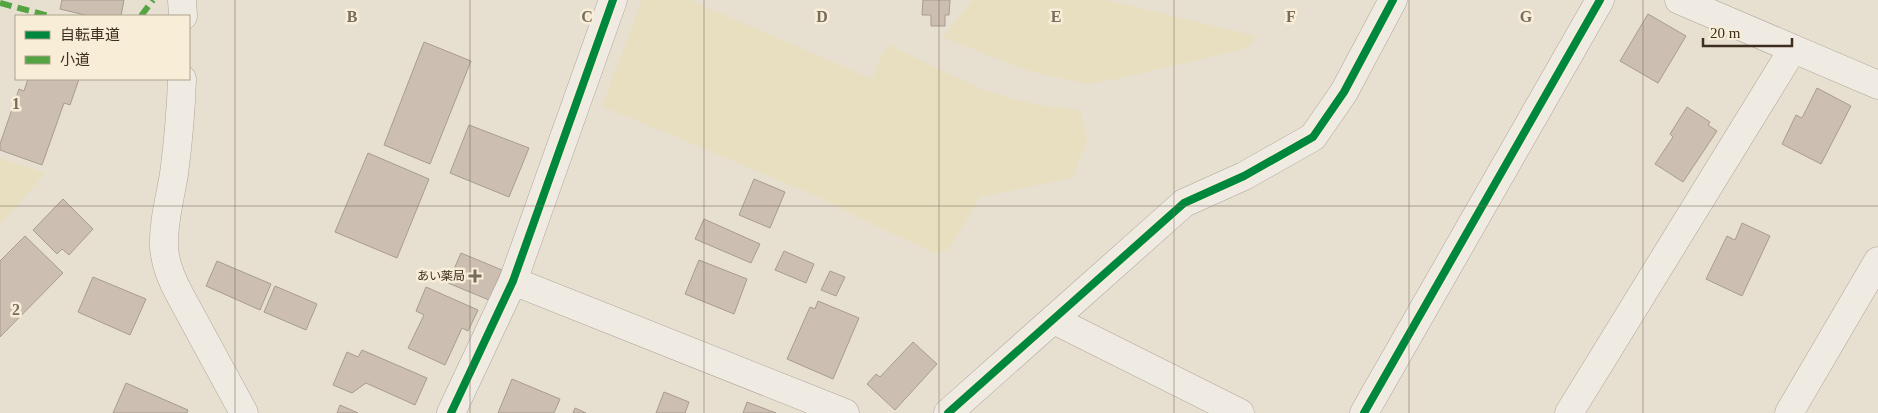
<svg xmlns="http://www.w3.org/2000/svg" width="1878" height="413" font-family="'Times New Roman','Noto Sans JP',serif">
  <style>
    .farmland { fill: #e7dfc0 }
    .building { fill: #ccbeb0; stroke: #a89c8f }
    .lines { fill: none; stroke-linecap: round; stroke-linejoin: round }
    .minor-casing { stroke: #ada598; stroke-width: 29 }
    .minor { stroke: #f0ebe2; stroke-width: 28 }
    .quiet { stroke: #54a441; stroke-width: 6; stroke-dasharray: 12 6; stroke-linecap: butt }
    .cycleway-casing { stroke: #f8eed7; stroke-width: 11 }
    .cycleway { stroke: #00873e; stroke-width: 8 }
    .grid { fill: none; stroke: #786c5d; stroke-width: 1; stroke-opacity: 0.55 }
    .poi-dot { fill: #786c5d; stroke: #f8eed7; stroke-width: 2 }
    .labels { text-anchor: middle; stroke-width: 5; stroke-linejoin: round; paint-order: stroke }
    .poi-label { font-size: 12px; fill: #3d2e1f; stroke: #f8eed7; text-anchor: end }
    .grid-label { font-size: 16px; text-anchor: middle; font-weight: bold; fill: #786c5d; stroke: #f8eed7; stroke-width: 5; stroke-linejoin: round; paint-order: stroke }
  </style>
  <rect width="100%" height="100%" fill="#e7e0d0"/>
  <!-- farmland -->
  <g class="farmland">
    <path d="M642,0H690L872,79L883,52L889,45L983,90L1033,104L1080,110L1087,141L1072,178L980,197L949,249L935,254L814,195L602,106Z"/>
    <path d="M973,0H1106L1256,36L1248,48L1122,78L1087,84L1028,71L942,37Z"/>
    <path d="M0,158L45,173L0,225Z"/>
  </g>
  <!-- building -->
  <g class="building">
    <path d="M62,0H124L121,16H89L60,9Z"/>
    <path d="M923,0H950L949,15H945V26H931V15H922Z"/>
    <path d="M1648,14L1686,36L1658,83L1620,61Z"/>
    <path d="M424,42L471,61L430,164L384,145Z"/>
    <path d="M28,79H79L70,105L64,103L42,165L0,150V144L19,89L24,91Z"/>
    <path d="M1817,88L1851,106L1821,164L1782,144L1796,115L1802,118Z"/>
    <path d="M1687,107L1710,122L1708,125L1717,131L1683,182L1655,164L1673,137L1670,134Z"/>
    <path d="M469,125L529,148L509,197L450,173Z"/>
    <path d="M368,153L429,179L397,258L335,232Z"/>
    <path d="M754,179L785,192L770,228L739,215Z"/>
    <path d="M63,199L93,229L69,255L62,249L57,254L33,230Z"/>
    <path d="M704,219L760,244L751,263L695,239Z"/>
    <path d="M1742,223L1770,236L1742,296L1706,279L1727,236L1735,240Z"/>
    <path d="M25,236L63,273L0,337V261Z"/>
    <path d="M784,251L814,264L806,283L775,270Z"/>
    <path d="M461,253L502,270L489,300L448,283Z"/>
    <path d="M699,260L747,279L734,314L685,294Z"/>
    <path d="M217,261L271,284L260,310L206,286Z"/>
    <path d="M830,271L845,277L836,296L821,290Z"/>
    <path d="M93,277L146,299L130,335L78,312Z"/>
    <path d="M275,286L317,304L306,330L264,312Z"/>
    <path d="M426,287L478,310L468,331L462,328L445,365L408,348L424,315L416,311Z"/>
    <path d="M818,301L859,318L833,379L787,359L810,307L815,309Z"/>
    <path d="M913,342L937,364L895,410L867,384L876,374L880,377Z"/>
    <path d="M362,350L427,378L415,405L366,383L352,393L333,385L347,352L358,357Z"/>
    <path d="M512,379L560,399L554,413H498Z"/>
    <path d="M126,383L188,410L187,413H113Z"/>
    <path d="M664,392L689,402L685,413H656Z"/>
    <path d="M747,402L776,413H743Z"/>
    <path d="M340,405L358,413H337Z"/>
    <path d="M575,408L586,413H573Z"/>
  </g>
  <g class="lines">
    <!-- minor casing -->
    <g class="minor-casing">
      <g id="minor">
        <path d="M182,0L183,16"/>
        <path d="M1679,0L1878,85"/>
        <path d="M182,79C181,111 178,143 174,174C170,198 163,223 164,247C165,265 172,281 181,297L244,413"/>
        <path d="M513,281L845,413"/>
        <path d="M1054,320L1240,413"/>
        <path d="M451,413L513,281L613,0"/>
        <path d="M948,413L1184,203L1244,176L1313,137L1344,92L1393,0"/>
        <path d="M1364,413L1600,0"/>
        <path d="M1569,413L1793,49"/>
        <path d="M1789,413L1878,261"/>
      </g>
    </g>
    <!-- minor -->
    <use href="#minor" class="minor"/>
    <!-- quiet -->
    <g class="quiet">
      <path d="M0,3L49,16"/>
      <path d="M141,16L153,0"/>
    </g>
    <!-- cycleway casing -->
    <g class="cycleway-casing">
      <g id="cycleway">
        <path d="M451,413L513,281L613,0"/>
        <path d="M948,413L1184,203L1244,176L1313,137L1344,92L1393,0"/>
        <path d="M1364,413L1600,0"/>
      </g>
    </g>
    <!-- cycleway -->
    <use href="#cycleway" class="cycleway"/>
  </g>
  <!-- grid -->
  <path class="grid" d="M235,0V413M470,0V413M704,0V413M939,0V413M1174,0V413M1409,0V413M1643,0V413M0,206H1878"/>
  <!-- markers -->
  <path class="poi-dot" d="M472.5 268.5h5v5h5v5h-5v5h-5v-5h-5v-5h5z"/>
  <g class="labels">
    <!-- poi labels -->
    <g class="poi-label">
      <text x="465" y="280">あい薬局</text>
    </g>
  </g>
  <g class="grid-label">
    <text x="352" y="22">B</text>
    <text x="587" y="22">C</text>
    <text x="822" y="22">D</text>
    <text x="1056" y="22">E</text>
    <text x="1291" y="22">F</text>
    <text x="1526" y="22">G</text>
    <text x="16" y="109">1</text>
    <text x="16" y="315">2</text>
  </g>
  <!-- legend -->
  <rect x="15" y="15" width="175" height="65" fill="#f8eed7" stroke="#ada18d"/>
  <rect x="25" y="31" width="25" height="8" fill="#00873e" stroke="#ada18d"/>
  <text x="60" y="40" font-size="15" fill="#3d2e1f">自転車道</text>
  <rect x="25" y="56" width="25" height="8" fill="#54a441" stroke="#ada18d"/>
  <text x="60" y="65" font-size="15" fill="#3d2e1f">小道</text>
  <!-- scale -->
  <path d="M1703 38v8h89v-8" fill="none" stroke="#3d2e1f" stroke-width="2.5"/>
  <text x="1710" y="38" font-size="15" fill="#3d2e1f" stroke="#f8eed7" stroke-width="4" paint-order="stroke">20 m</text>
</svg>
